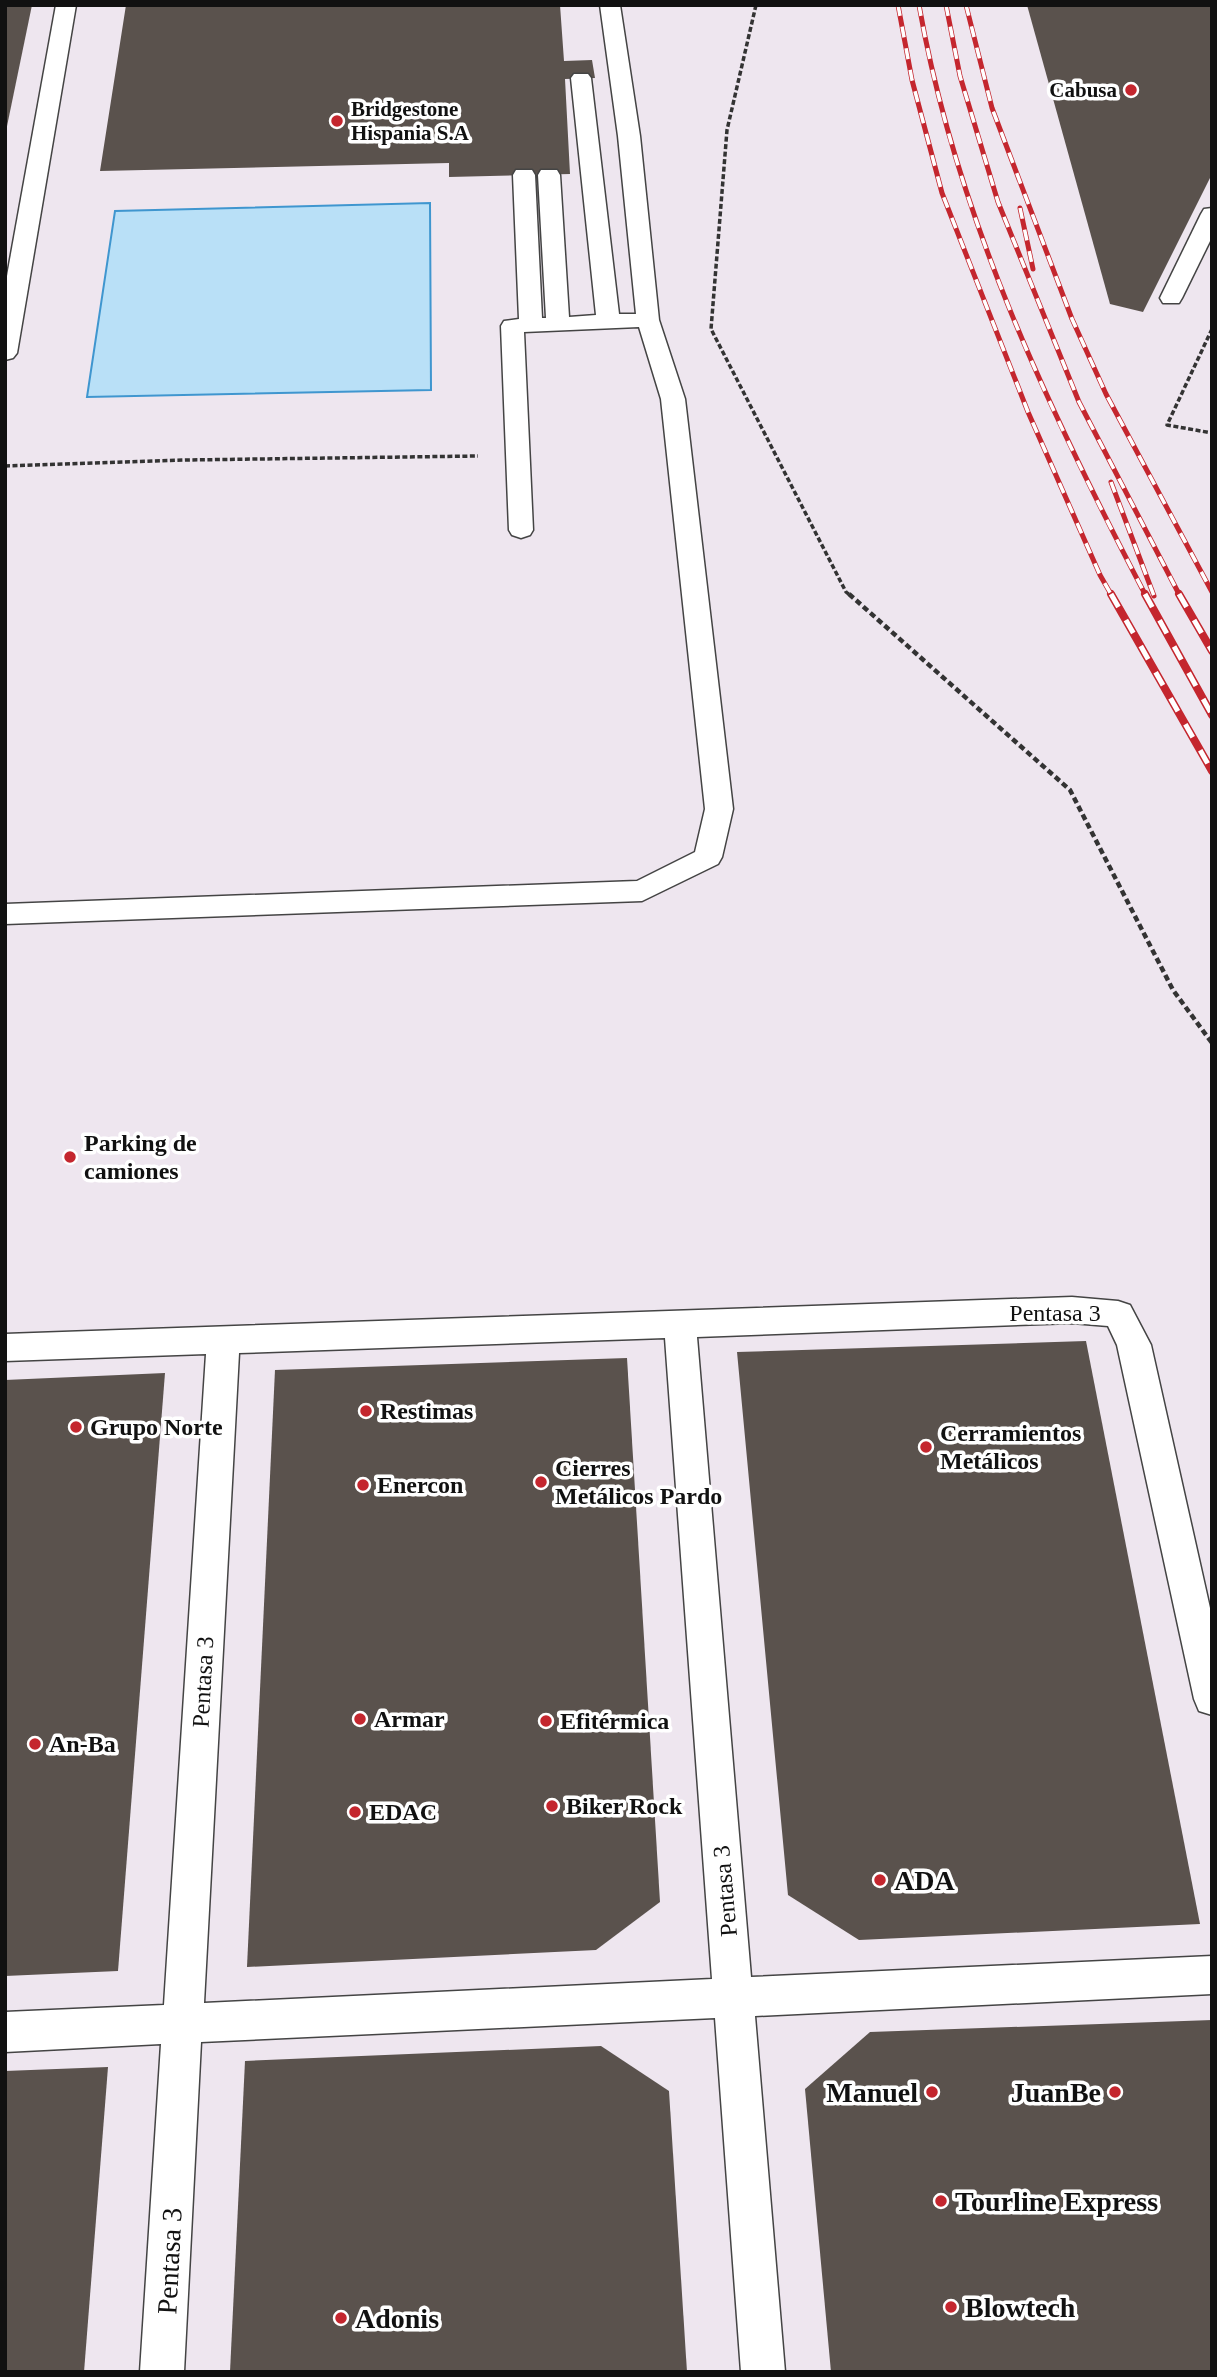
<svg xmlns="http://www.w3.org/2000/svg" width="1217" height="2377" font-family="'Times New Roman',serif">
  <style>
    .industrial { fill: #eee6ef }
    .water { fill: #b9e0f7; stroke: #3f96cf; stroke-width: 2 }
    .building { fill: #5a524d }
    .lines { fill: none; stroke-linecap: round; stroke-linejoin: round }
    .service-casing { stroke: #444; stroke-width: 3 }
    .path-far1 { stroke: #333; stroke-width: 3.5; stroke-dasharray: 5 2.5; stroke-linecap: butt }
    .path { stroke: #333; stroke-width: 4.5; stroke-dasharray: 6 3.5; stroke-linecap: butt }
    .service { fill: #fff; fill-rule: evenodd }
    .rail-far1-casing { stroke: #c4262e; stroke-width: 5 }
    .rail-casing { stroke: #c4262e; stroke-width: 8 }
    .rail-far1 { stroke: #fff; stroke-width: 3.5; stroke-dasharray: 11; stroke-linecap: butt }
    .rail { stroke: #fff; stroke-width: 5; stroke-dasharray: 15; stroke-linecap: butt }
    .poi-dot { fill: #c4262e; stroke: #fff; stroke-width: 2.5 }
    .labels { text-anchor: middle; stroke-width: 7; stroke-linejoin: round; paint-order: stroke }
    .far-poi-label { font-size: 21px; font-weight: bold; fill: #111; stroke: #fff; text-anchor: end }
    .poi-label { font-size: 24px; font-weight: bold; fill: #111; stroke: #fff; text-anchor: start }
    .street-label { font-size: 24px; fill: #111; stroke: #fff }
    .near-poi-label { font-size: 28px; font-weight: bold; fill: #111; stroke: #fff; text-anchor: start }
    .near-street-label { font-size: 28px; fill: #111; stroke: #fff }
  </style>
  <rect width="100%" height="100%" fill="#fffdf5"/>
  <!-- industrial -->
  <rect class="industrial" x="5" y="5" width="1207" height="2367"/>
  <!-- water -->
  <path class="water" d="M430,203L431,390L87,397L115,211Z"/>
  <!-- building -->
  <g class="building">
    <path d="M5,5H32L6,131H5Z"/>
    <path d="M126,5H560L564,61L592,60L595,78L565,79L570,174L449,177V163L100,171Z"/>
    <path d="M1027,5H1212V174L1143,312L1110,304Z"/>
    <path d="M1086,1341L1200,1924L859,1940L788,1895L737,1352Z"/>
    <path d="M627,1358L660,1902L596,1950L247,1967L275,1370Z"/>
    <path d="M165,1373L118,1971L5,1976V1380Z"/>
    <path d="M1212,2020V2372H831L805,2089L870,2032Z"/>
    <path d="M601,2046L669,2091L687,2372H230L245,2061Z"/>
    <path d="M108,2067L84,2372H5V2071Z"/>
  </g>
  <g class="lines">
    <!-- service casing -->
    <g class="service-casing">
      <g id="service">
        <path d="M56,5H76L17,353L13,358L5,360V287Z"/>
        <path d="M600,5H620L640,136L659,320L685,399L733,809L722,857L718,864L642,901L5,924V904L637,881L695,852L705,809L661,399L639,327L524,332L533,530L530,535L521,538L512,535L509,530L501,326L504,321L519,319L513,175L516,170H532L535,175L542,318H546L538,175L541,170H557L560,175L569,317L596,315L571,78L574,74H588L591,78L619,314H636L618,136Z"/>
        <path d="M1212,208V237L1182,298L1179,303H1163L1160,298L1201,214L1204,209Z"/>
        <path d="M1072,1297L1118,1301L1130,1305L1151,1345L1212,1617V1715L1199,1711L1194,1699L1117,1345L1108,1326L1072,1323L697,1337L751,1977L1212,1956V1994L755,2016L785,2372H741L715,2018L201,2042L184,2372H140L161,2044L5,2052V2012L164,2005L206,1354L5,1361V1334ZM665,1338L712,1979L204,2003L239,1353Z"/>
      </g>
    </g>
    <!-- path-far1 -->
    <g class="path-far1">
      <path d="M756,5L727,130L711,329L846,592L851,596"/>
      <path d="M1212,329L1167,425L1212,433"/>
      <path d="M5,466L185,460L478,456"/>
    </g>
    <!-- path -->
    <path class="path" d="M849,594L1070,790L1173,990L1212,1043"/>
    <!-- service -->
    <use href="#service" class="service"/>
    <!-- rail-far1 casing -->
    <g class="rail-far1-casing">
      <g id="rail-far1">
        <path d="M898,5L912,80L942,193L1028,412L1100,575L1112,596"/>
        <path d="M919,5C956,215 1048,409 1146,596"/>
        <path d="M946,5L960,76L998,202L1079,402L1180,596"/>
        <path d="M966,5L992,108L1072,319L1106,394L1212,592"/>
        <path d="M1020,208L1033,269"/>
        <path d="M1111,482L1154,596"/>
      </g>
    </g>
    <!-- rail casing -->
    <g class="rail-casing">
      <g id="rail">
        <path d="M1111,594L1212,771"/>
        <path d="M1145,594L1212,715"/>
        <path d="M1179,594L1212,651"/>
      </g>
    </g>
    <!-- rail-far1 -->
    <use href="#rail-far1" class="rail-far1"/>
    <!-- rail -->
    <use href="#rail" class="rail"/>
  </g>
  <!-- markers -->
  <g class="poi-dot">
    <circle cx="1131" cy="90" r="7"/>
    <circle cx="337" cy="121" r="7"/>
    <circle cx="70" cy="1157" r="7"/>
    <circle cx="366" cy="1411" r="7"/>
    <circle cx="76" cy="1427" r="7"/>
    <circle cx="926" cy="1447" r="7"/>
    <circle cx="541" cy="1482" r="7"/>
    <circle cx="363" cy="1485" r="7"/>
    <circle cx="360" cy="1719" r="7"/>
    <circle cx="546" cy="1721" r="7"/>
    <circle cx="35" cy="1744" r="7"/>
    <circle cx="552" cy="1806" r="7"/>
    <circle cx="355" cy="1812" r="7"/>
    <circle cx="880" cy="1880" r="7"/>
    <circle cx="932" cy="2092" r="7"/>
    <circle cx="1115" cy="2092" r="7"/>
    <circle cx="941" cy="2201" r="7"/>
    <circle cx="951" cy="2307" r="7"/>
    <circle cx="341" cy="2318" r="7"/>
  </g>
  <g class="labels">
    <!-- far-poi labels -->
    <g class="far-poi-label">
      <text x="1117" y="97">Cabusa</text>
      <text x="351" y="116" text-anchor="start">Bridgestone<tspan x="351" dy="24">Hispania S.A</tspan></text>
    </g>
    <!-- poi labels -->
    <g class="poi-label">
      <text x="84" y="1151">Parking de<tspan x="84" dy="28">camiones</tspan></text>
      <text x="380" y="1419">Restimas</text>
      <text x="90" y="1435">Grupo Norte</text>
      <text x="940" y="1441">Cerramientos<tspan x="940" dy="28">Metálicos</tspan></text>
      <text x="555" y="1476">Cierres<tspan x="555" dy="28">Metálicos Pardo</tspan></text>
      <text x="377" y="1493">Enercon</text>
      <text x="374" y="1727">Armar</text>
      <text x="560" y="1729">Efitérmica</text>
      <text x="49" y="1752">An-Ba</text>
      <text x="566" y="1814">Biker Rock</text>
      <text x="369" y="1820">EDAC</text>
    </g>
    <!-- street labels -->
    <g class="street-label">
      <text x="1055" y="1321">Pentasa 3</text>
      <text transform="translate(203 1682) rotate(-87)" y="8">Pentasa 3</text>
      <text transform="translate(725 1891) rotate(-95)" y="8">Pentasa 3</text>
    </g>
    <!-- near-poi labels -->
    <g class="near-poi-label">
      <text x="894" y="1890">ADA</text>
      <text x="918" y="2102" text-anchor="end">Manuel</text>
      <text x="1101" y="2102" text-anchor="end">JuanBe</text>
      <text x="955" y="2211">Tourline Express</text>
      <text x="965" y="2317">Blowtech</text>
      <text x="355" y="2328">Adonis</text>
    </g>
    <!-- near-street labels -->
    <g class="near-street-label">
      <text transform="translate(169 2261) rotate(-87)" y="10">Pentasa 3</text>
    </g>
  </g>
  <!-- border -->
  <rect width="1217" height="2377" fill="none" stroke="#111111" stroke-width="14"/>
</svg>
